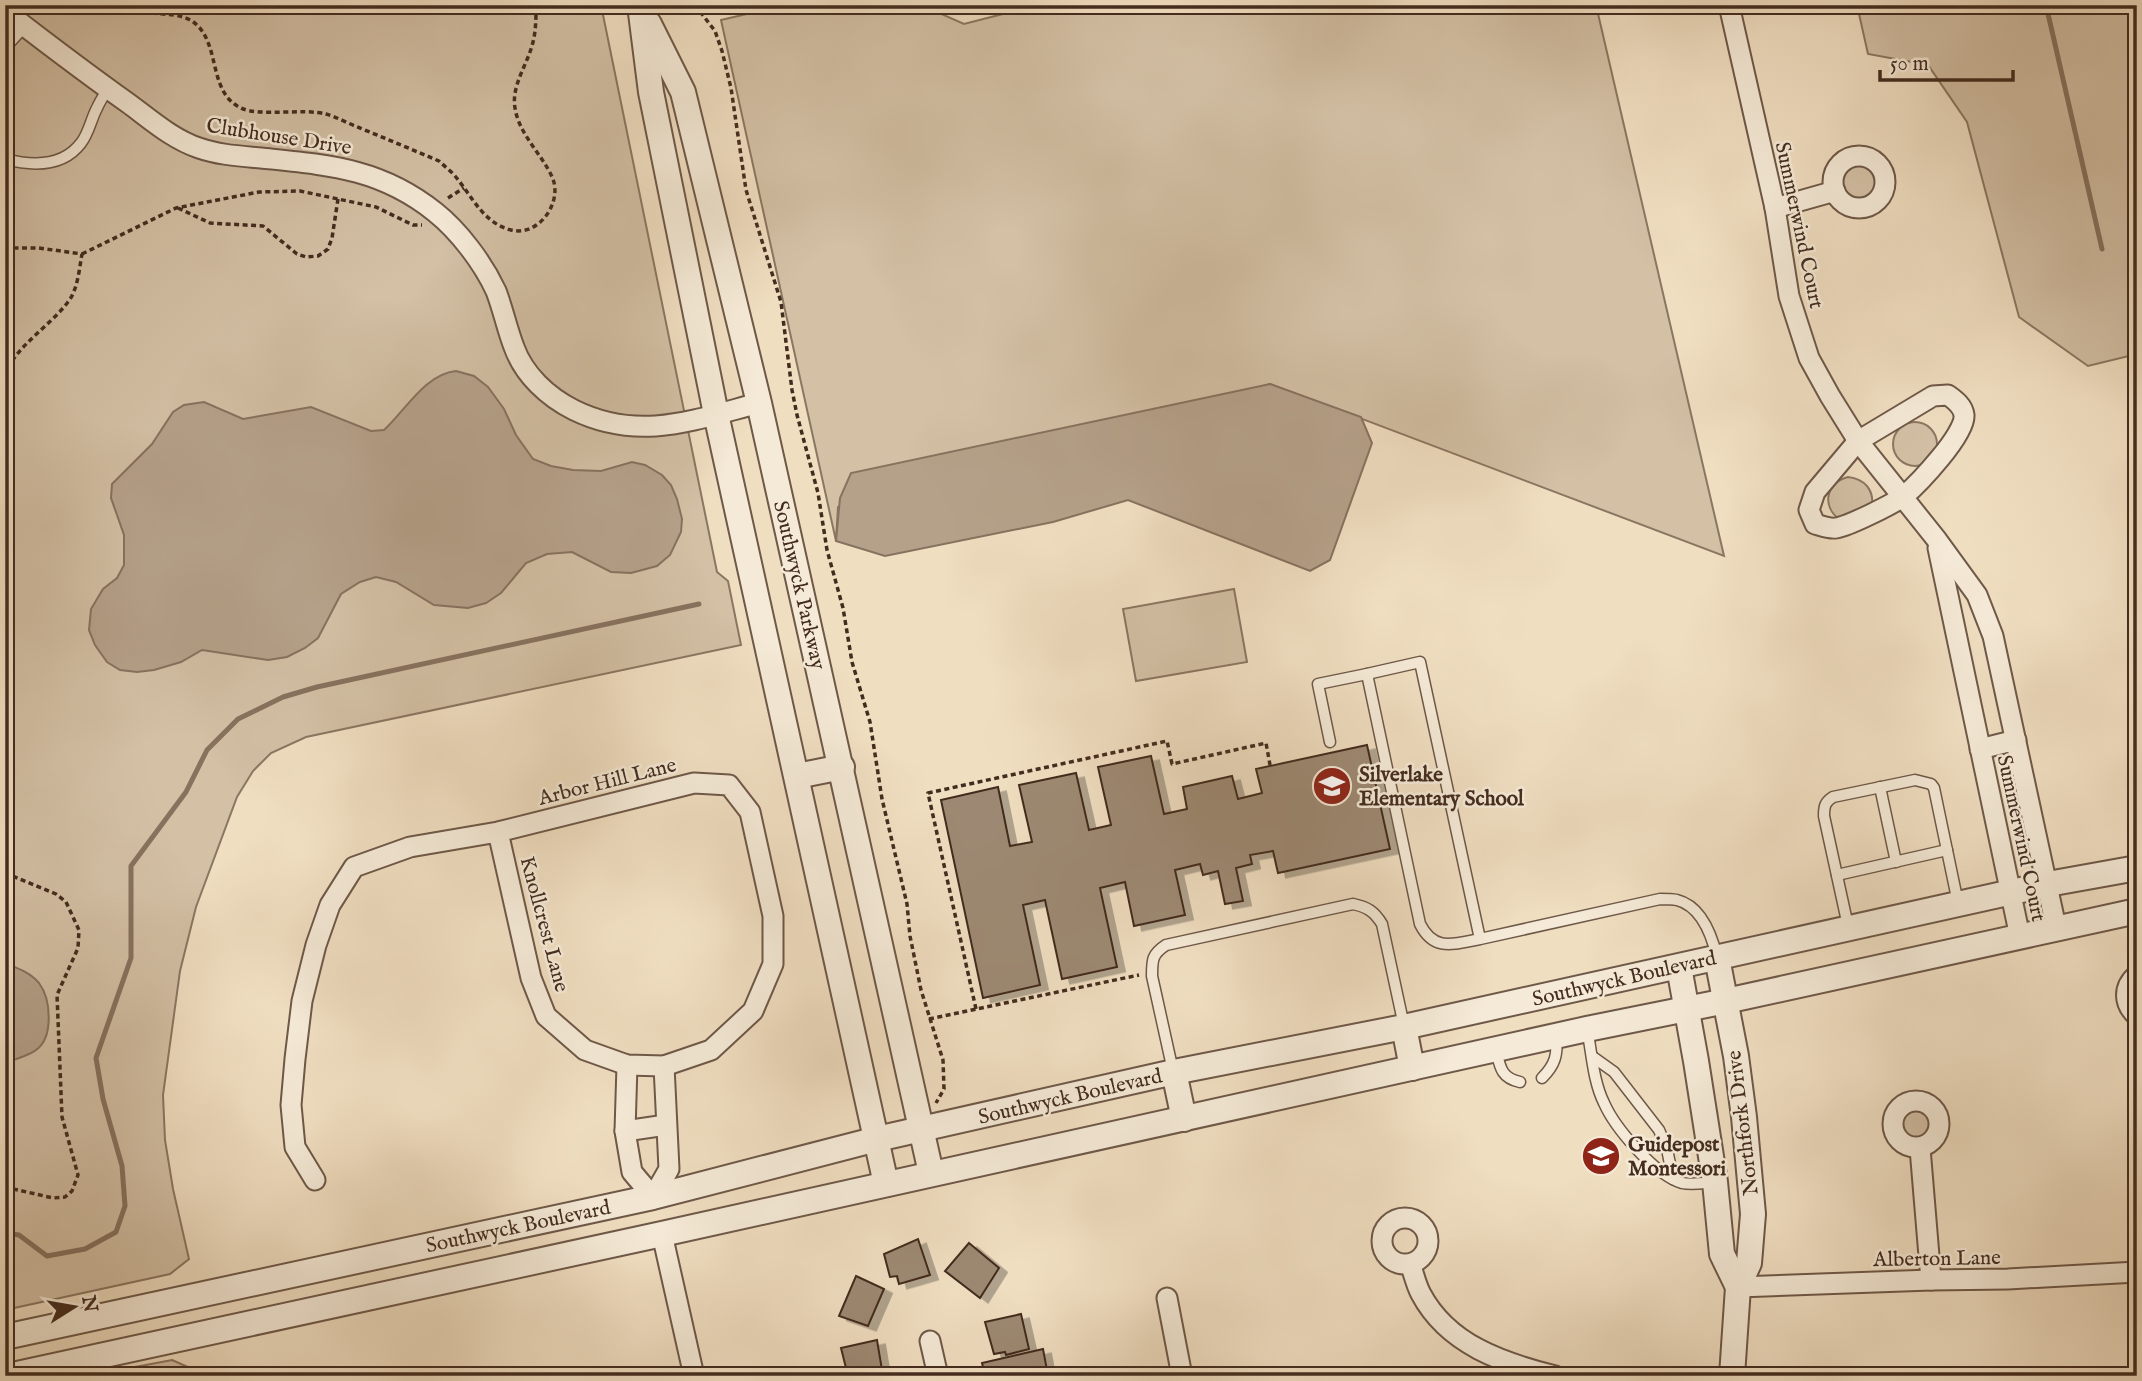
<svg xmlns="http://www.w3.org/2000/svg" width="2142" height="1381" font-family="'IM FELL English',serif">
  <style>
    .green { fill: #d3c0a5; stroke: #8b7662; stroke-width: 2 }
    .water { fill: #b5a18a; stroke: #87725f; stroke-width: 2 }
    .lines { fill: none; stroke-linecap: round; stroke-linejoin: round }
    .stream { stroke: #87725f; stroke-width: 5 }
    .building { fill: #9d8973; stroke: #432c1f; stroke-width: 2; filter: url(#shadow) }
    .service-casing { stroke: #6e5848; stroke-width: 13 }
    .minor-casing { stroke: #6e5848; stroke-width: 23 }
    .tertiary-casing { stroke: #6e5848; stroke-width: 28 }
    .path { stroke: #432c1f; stroke-width: 3.5; stroke-dasharray: 5 3.5; stroke-linecap: butt }
    .service { stroke: #f5ead7; stroke-width: 10 }
    .minor { stroke: #f5ead7; stroke-width: 19 }
    .tertiary { stroke: #f5ead7; stroke-width: 24 }
    .labels { text-anchor: middle; stroke-width: 5; stroke-linejoin: round; paint-order: stroke }
    .street-label { font-size: 21px; fill: #432c1f; stroke: #f5ead7 }
    .poi-label { font-size: 21px; font-weight: bold; fill: #432c1f; stroke: #f5ead7; text-anchor: start }
  </style>
  <defs>
    <filter id="shadow"><feDropShadow dx="8" dy="4.5" stdDeviation="0" flood-color="#0004"/></filter>
  </defs>
  <rect width="100%" height="100%" fill="#f0dec1"/>
  <filter id="stains"><feTurbulence type="fractalNoise" baseFrequency=".00286" numOctaves="4"/><feColorMatrix values="0 0 0 0 .2 0 0 0 0 .09 0 0 0 0 .02 0 0 0 .5 -.17"/></filter>
  <radialGradient id="worn" r=".72"><stop offset=".6" stop-color="#630" stop-opacity="0"/><stop offset="1" stop-color="#630" stop-opacity=".3"/></radialGradient>
  <!-- green -->
  <g class="green">
    <path d="M5,5H601L717,572L728,581L741,645L306,737L271,753L253,771L237,797L196,907L180,971L163,1095L165,1140L173,1189L189,1259L170,1274L5,1310Z"/>
    <path d="M786,5H921L964,24L1038,5H1596L1724,556L1270,384L838,507L836,541L721,20Z"/>
    <path d="M1857,5H2137V354L2088,366L2019,317L1967,122L1928,65L1868,54Z"/>
    <circle cx="1855" cy="181" r="22"/>
    <circle cx="1915" cy="444" r="22"/>
    <path d="M1848,477C1865,479 1874,490 1872,506L1840,520C1821,506 1826,483 1848,477Z"/>
    <path d="M1234,589L1247,662L1136,681L1123,609Z"/>
    <circle cx="1910" cy="1118" r="22"/>
    <path d="M172,1360L208,1376H87Z"/>
  </g>
  <!-- water -->
  <g class="water">
    <path d="M456,371L474,376L488,387L504,409L516,435L533,459L551,466L573,470L601,471L632,462L645,465L662,475L671,485L677,499L682,519L681,532L670,555L657,566L631,573L611,572L572,552L547,554L526,563L501,593L486,603L468,608L434,605L396,582L376,577L360,582L341,594L318,638L305,648L287,657L268,660L202,650L181,662L154,670L137,672L120,670L107,662L95,645L89,630L91,609L103,589L117,578L124,565V535L111,498L112,484L152,444L173,412L184,405L204,402L243,419L311,407L371,431L384,430C405,411 425,374 456,371Z"/>
    <path d="M1270,384L1361,417L1372,443L1330,560L1310,571L1128,500L1053,522L885,556L836,541L840,498L851,473Z"/>
    <path d="M5,963C17,968 30,972 39,983C51,999 54,1037 36,1050C27,1057 15,1058 5,1064Z"/>
  </g>
  <g class="lines">
    <!-- stream -->
    <g class="stream">
      <path d="M2046,5L2102,249"/>
      <path d="M5,1233L19,1235L47,1256L85,1249L116,1232L125,1206L122,1166L103,1099L96,1058L131,958V866L186,792L207,750L238,719L283,697L317,687L699,604"/>
    </g>
  </g>
  <!-- building -->
  <g class="building">
    <path d="M1367,745L1390,849L1278,873L1273,851L1250,855L1252,864L1236,868L1243,901L1225,904L1218,871L1203,875L1200,864L1175,870L1185,915L1134,926L1125,882L1100,888L1117,967L1062,979L1045,900L1023,905L1040,985L983,998L941,800L998,787L1010,846L1032,842L1019,785L1076,773L1089,830L1111,825L1098,767L1151,756L1164,814L1187,809L1183,787L1232,776L1238,799L1262,793L1256,769Z"/>
    <path d="M918,1239L930,1275L899,1284L897,1276L890,1277L884,1254Z"/>
    <path d="M969,1243L999,1268L980,1298L945,1271Z"/>
    <path d="M856,1276L884,1289L868,1326L839,1316Z"/>
    <path d="M1021,1314L1029,1349L1006,1355L1005,1352L994,1354L985,1322Z"/>
    <path d="M877,1340L883,1376H848L841,1348Z"/>
    <path d="M1043,1349L1047,1370L1032,1373L1033,1376H985L982,1363Z"/>
  </g>
  <g class="lines">
    <!-- service casing -->
    <g class="service-casing">
      <g id="service">
        <path d="M5,48L25,26"/>
        <path d="M5,159C32,166 63,167 81,143C89,133 91,119 97,108C100,101 104,95 108,89"/>
        <path d="M1330,742L1318,684L1367,674"/>
        <path d="M1880,787L1896,862"/>
        <path d="M1837,875L1947,850"/>
        <path d="M1848,926L1824,816C1824,806 1825,802 1833,797L1915,780L1931,784L1934,788L1958,903"/>
        <path d="M1480,939L1420,662L1367,674L1420,924C1434,952 1453,944 1480,939L1660,899C1665,899 1672,899 1677,900C1701,906 1712,936 1717,957"/>
        <path d="M1587,1029C1592,1053 1593,1081 1604,1103C1615,1128 1655,1175 1682,1183C1692,1185 1704,1183 1714,1182"/>
        <path d="M1496,1050C1500,1067 1501,1078 1520,1082"/>
        <path d="M1593,1057L1614,1072L1659,1130L1667,1149L1673,1179"/>
        <path d="M1173,1071L1152,976C1152,960 1152,954 1166,945L1353,904C1367,907 1374,911 1382,924L1404,1026"/>
        <path d="M1542,1078C1555,1065 1558,1055 1556,1036"/>
      </g>
    </g>
    <!-- minor casing -->
    <g class="minor-casing">
      <g id="minor">
        <path d="M1729,5L1775,208L1789,296L1809,358L1830,396L1858,441L1937,540L1977,595L1993,636L2056,927"/>
        <path d="M5,11C45,42 86,73 128,103C150,119 172,139 199,148C219,155 240,156 261,158C328,165 380,168 435,212C459,231 483,263 496,291C503,309 507,329 514,347C524,375 548,397 574,410C639,442 694,420 759,403"/>
        <circle cx="1859" cy="182" r="26"/>
        <path d="M1775,208L1835,191"/>
        <path d="M1948,395C1955,400 1963,406 1964,415C1966,434 1918,484 1904,496C1893,504 1849,526 1836,528C1829,529 1822,526 1815,524L1809,510L1815,492L1858,441L1933,396Z"/>
        <path d="M1938,548L2020,937"/>
        <path d="M1980,749L2016,740"/>
        <path d="M2137,975C2123,987 2123,1003 2137,1016"/>
        <path d="M627,1065L625,1131L632,1172L653,1197L669,1169L664,1066"/>
        <circle cx="1916" cy="1124" r="23"/>
        <path d="M625,1131L666,1125"/>
        <path d="M1920,1148L1931,1280"/>
        <path d="M315,1180L295,1147L291,1105L295,1059L302,1001L316,945L330,905L354,867L410,847L498,832L694,783L729,785L750,812L773,916V964L753,1011L711,1050L664,1066L627,1065L585,1050L546,1016L531,978L498,832"/>
        <circle cx="1405" cy="1241" r="23"/>
        <path d="M662,1234L694,1376"/>
        <path d="M1410,1264C1414,1274 1416,1285 1421,1294C1448,1345 1503,1363 1555,1376"/>
        <path d="M1738,1287L1931,1280L2008,1279L2137,1272"/>
        <path d="M1167,1298L1182,1376"/>
        <path d="M930,1341L938,1376"/>
      </g>
    </g>
    <!-- tertiary casing -->
    <g class="tertiary-casing">
      <g id="tertiary">
        <path d="M640,5L651,92L716,414L886,1184"/>
        <path d="M649,24L683,92L759,403L931,1173"/>
        <path d="M797,776L842,767"/>
        <path d="M1717,958L1736,1056L1744,1117L1753,1214L1749,1263L1738,1287L1732,1376"/>
        <path d="M1679,967L1696,1061L1715,1182L1722,1254L1738,1287"/>
        <path d="M1404,1027L1412,1068"/>
        <path d="M1174,1072L1184,1119"/>
        <path d="M5,1337L653,1197L877,1139L1174,1072L1404,1027L2048,884L2137,868"/>
        <path d="M8,1376L662,1234L1587,1029L1726,1001L2137,911"/>
      </g>
    </g>
    <!-- path -->
    <g class="path">
      <path d="M128,5C148,20 180,7 198,26C220,49 209,93 241,108C259,117 304,108 326,114C337,117 349,124 360,128C387,139 413,150 439,161C444,166 450,170 455,176C472,196 483,223 511,230C538,237 562,204 553,179C543,155 519,135 515,108C511,85 528,64 533,42C536,30 536,18 536,5"/>
      <path d="M695,5L715,31L722,51L731,88L746,190L781,302L792,390L797,415L818,493L827,550L843,608L852,662L870,722L882,799L907,904L910,936L921,990L943,1060L944,1089L936,1103"/>
      <path d="M448,198L464,188"/>
      <path d="M178,208L210,223L263,226L297,254L306,257L318,256L328,249L332,238L338,199"/>
      <path d="M5,248H39L82,254C79,270 78,289 68,302C49,327 17,345 5,374"/>
      <path d="M82,254L176,208L259,192L300,191L376,207L413,225H422"/>
      <path d="M5,768V785"/>
      <path d="M5,873L56,894L66,902L79,930L78,948L57,995L62,1117L78,1175L72,1191L65,1197L53,1198L5,1187"/>
      <path d="M976,1009L928,793L1167,741L1172,764L1266,743L1270,765"/>
      <path d="M929,1019L1139,975"/>
    </g>
    <!-- service -->
    <use href="#service" class="service"/>
    <!-- minor -->
    <use href="#minor" class="minor"/>
    <!-- tertiary -->
    <use href="#tertiary" class="tertiary"/>
  </g>
  <!-- icons -->
  <defs>
    <g id="school-disc" transform="scale(2.0125)"><circle r="9.5" fill="#8f2418" stroke="#f5ead7"/><path d="M0-5L7-2L0 1L-7-2ZM-4 1L0 2.5L4 1V4Q0 6-4 4Z" fill="#fff"/></g>
  </defs>
  <g fill-rule="evenodd">
    <use href="#school-disc" x="1332" y="786"/>
    <use href="#school-disc" x="1601" y="1156"/>
  </g>
  <g class="labels">
    <!-- street labels -->
    <g class="street-label">
      <text transform="translate(279 136) rotate(9)" y="7">Clubhouse Drive</text>
      <text transform="translate(1800 225) rotate(78)" y="7">Summerwind Court</text>
      <text transform="translate(800 585) rotate(77)" y="7">Southwyck Parkway</text>
      <text transform="translate(607 781) rotate(-14)" y="7">Arbor Hill Lane</text>
      <text transform="translate(2022 838) rotate(78)" y="7">Summerwind Court</text>
      <text transform="translate(545 924) rotate(75)" y="7">Knollcrest Lane</text>
      <text transform="translate(1624 978) rotate(-13)" y="7">Southwyck Boulevard</text>
      <text transform="translate(1070 1096) rotate(-13)" y="7">Southwyck Boulevard</text>
      <text transform="translate(1742 1123) rotate(-97)" y="7">Northfork Drive</text>
      <text transform="translate(518 1226) rotate(-12)" y="7">Southwyck Boulevard</text>
      <text transform="translate(1937 1258) rotate(-1)" y="7">Alberton Lane</text>
    </g>
    <!-- poi labels -->
    <g class="poi-label">
      <text x="1359" y="781">Silverlake<tspan x="1359" dy="24">Elementary School</tspan></text>
      <text x="1628" y="1151">Guidepost<tspan x="1628" dy="24">Montessori</tspan></text>
    </g>
  </g>
  <!-- margin -->
  <rect width="2142" height="1381" fill="none" stroke="#f0dec1" stroke-width="28"/>
  <rect x="7" y="7" width="2128" height="1367" fill="none" stroke="#432c1f" stroke-width="3.5"/>
  <rect x="14" y="14" width="2114" height="1353" fill="none" stroke="#432c1f" stroke-width="2"/>
  <!-- north arrow -->
  <g transform="translate(74 1307) rotate(79)" stroke="#f5ead7" stroke-width="5" paint-order="stroke">
  <path d="M0-5L12 26L0 18L-12 26Z" fill="#432c1f"/>
  <text y="-10" font-size="19" font-weight="bold" text-anchor="middle" fill="#432c1f">N</text>
  </g>
  <!-- scale -->
  <path d="M1880 70v10h133v-10" fill="none" stroke="#432c1f" stroke-width="3.5"/>
  <text x="1890" y="70" font-size="21" fill="#432c1f" stroke="#f5ead7" stroke-width="5" paint-order="stroke">50 m</text>
  <rect width="100%" height="100%" filter="url(#stains)"/>
  <rect width="100%" height="100%" fill="url(#worn)"/>
</svg>
